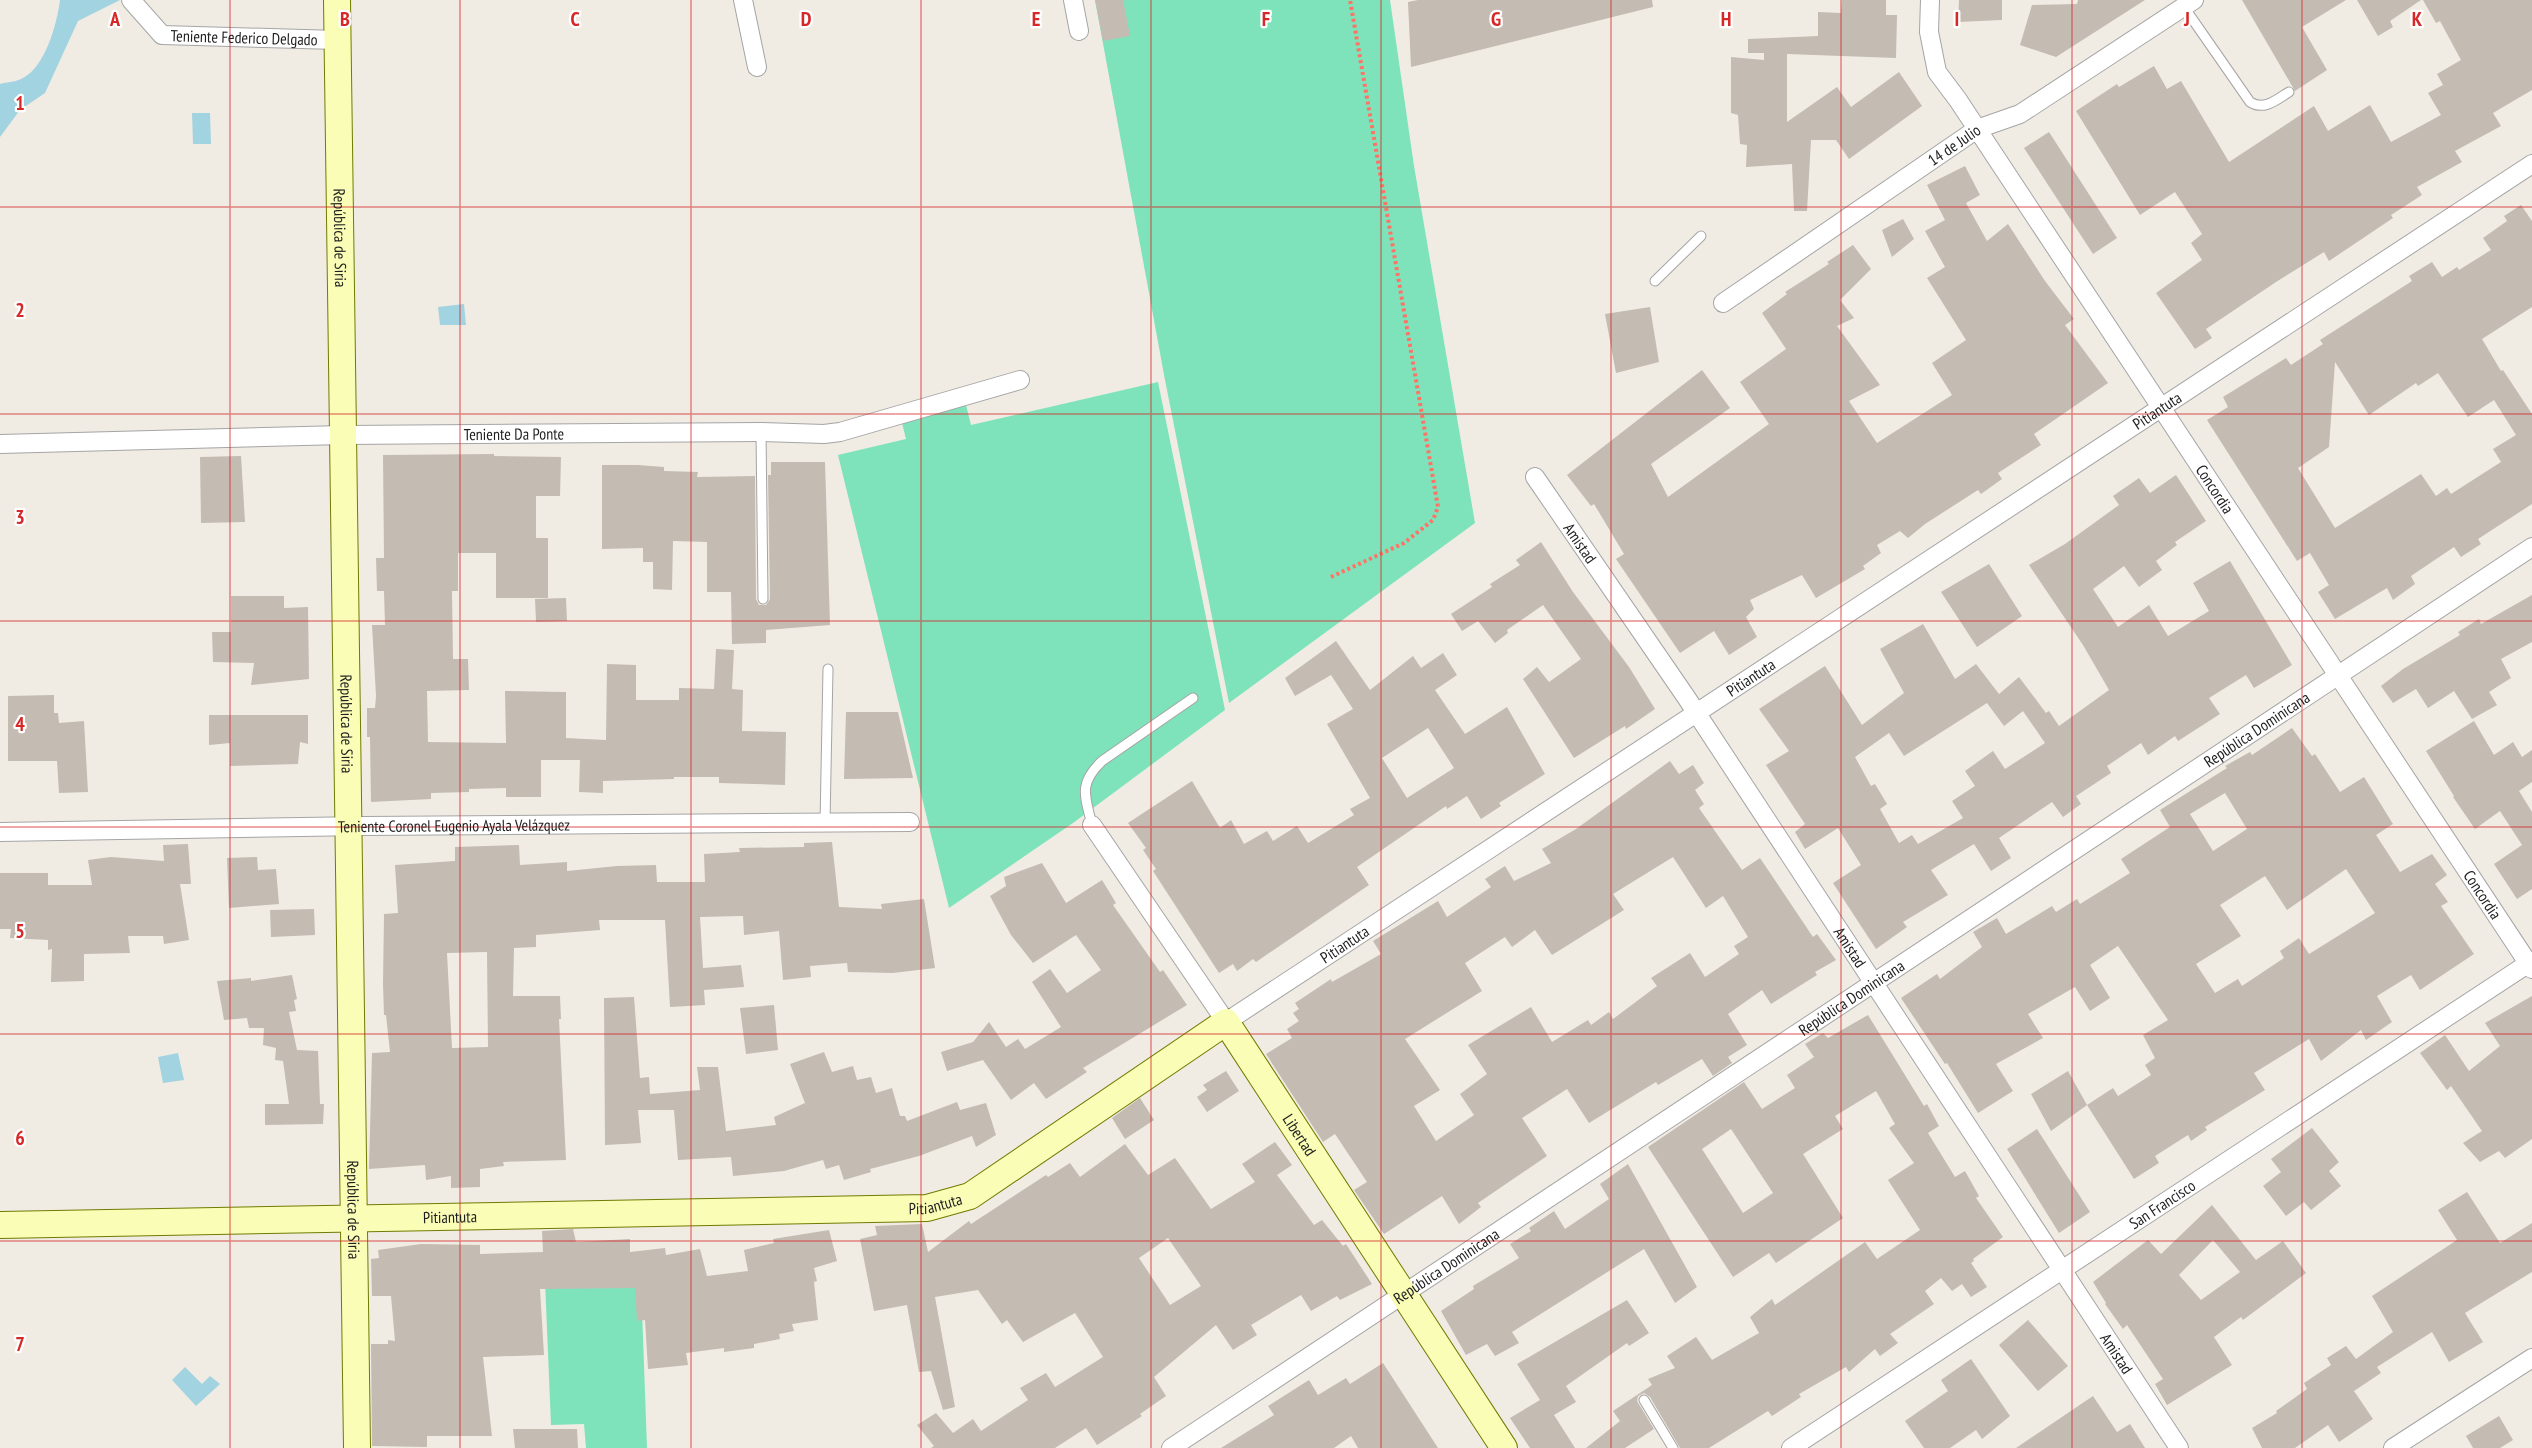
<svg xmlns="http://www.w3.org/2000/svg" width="2532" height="1448" font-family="'PT Sans Narrow',sans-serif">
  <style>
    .pitch { fill: #7ee3ba }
    .water { fill: #a2d3e0 }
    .building { fill: #c4bbb3; fill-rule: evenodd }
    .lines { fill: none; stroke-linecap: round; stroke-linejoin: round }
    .lane-casing { stroke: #a5a5a5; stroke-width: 11 }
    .street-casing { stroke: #a5a5a5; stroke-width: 20 }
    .secondary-casing { stroke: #707b00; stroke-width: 28 }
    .path { stroke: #ff7266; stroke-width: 4; stroke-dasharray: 3 3; stroke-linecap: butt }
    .lane { stroke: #fff; stroke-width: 9 }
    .street { stroke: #fff; stroke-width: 18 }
    .secondary { stroke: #fafdb5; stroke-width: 26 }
    .grid { fill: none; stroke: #d62828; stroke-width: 1.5; stroke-opacity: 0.55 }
    .labels { text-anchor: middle; stroke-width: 4.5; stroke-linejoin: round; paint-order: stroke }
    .street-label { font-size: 16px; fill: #1e1e1e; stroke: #fff }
    .grid-label { font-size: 20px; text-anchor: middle; font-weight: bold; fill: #d62828; stroke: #fff; stroke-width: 4.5; stroke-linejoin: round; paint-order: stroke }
  </style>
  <rect width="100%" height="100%" fill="#f0ece4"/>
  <!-- pitch -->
  <g class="pitch">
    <path d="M1095,0H1390L1414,166L1475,523L1229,703L1165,380Z"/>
    <path d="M1158,382L1225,710L1073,823L949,908L838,455L906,439L902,423L966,405L971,425Z"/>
    <path d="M640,1254L647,1448H586L584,1424L551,1425L544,1257Z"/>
  </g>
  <!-- water -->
  <g class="water">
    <path d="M60,0H120L78,21L45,93L20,110L0,137V84C7,82 17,82 23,78C45,67 57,24 60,0Z"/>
    <path d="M192,113H210L211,144H193Z"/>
    <path d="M464,304L466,325H440L438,307Z"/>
    <path d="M178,1053L184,1080L163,1083L158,1057Z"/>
    <path d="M185,1367L202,1384L210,1376L220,1384L196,1406L172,1380Z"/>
  </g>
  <!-- building -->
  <g class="building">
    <path d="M1095,0H1123L1130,36L1103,41Z"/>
    <path d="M1418,0H1652L1653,7L1411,67L1408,2Z"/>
    <path d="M1842,0H1886V15H1897L1896,58L1787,54V122L1837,87L1851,107L1899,72L1922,106L1849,159L1836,140H1811L1807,211H1794L1792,164L1746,167L1747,145L1740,144L1738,115L1731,113V57L1764,60V53H1748V39L1818,36V12L1841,13Z"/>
    <path d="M1959,0H2002V20L1958,22Z"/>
    <path d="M2078,0H2145L2056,57L2020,45L2032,5L2077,4Z"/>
    <path d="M2242,0H2346L2302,27L2327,70L2295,91Z"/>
    <path d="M2357,0H2421L2390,21L2393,27L2378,36Z"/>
    <path d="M2423,0H2532V90L2493,113L2501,126L2455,151L2462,162L2417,187L2422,195L2391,215L2393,218L2329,261L2324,252L2276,282L2206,329L2212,338L2195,349L2156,293L2202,260L2191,243L2202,234L2175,192L2140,215L2076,111L2117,84L2119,87L2154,66L2167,89L2181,81L2229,162L2314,106L2328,131L2370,105L2391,142L2441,115L2428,93L2443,85L2437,74L2461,60L2440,21L2436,23Z"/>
    <path d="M2049,132L2117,238L2093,254L2024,148Z"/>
    <path d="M1965,166L1980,195L1966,203L1987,241L2008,224L2045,281L2074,319L2065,325L2108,383L2034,434L2041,445L1998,473L2002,479L1981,494L1978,490L1925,524L1908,538L1900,531L1877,545L1881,553L1863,566L1865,569L1816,598L1802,575L1750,600L1754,609L1746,617L1757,637L1729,655L1714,631L1680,653L1616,559L1624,554L1594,504L1591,506L1567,475L1702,370L1730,408L1651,464L1668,497L1769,424L1740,382L1786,349L1762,313L1787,294L1785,292L1829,264L1827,262L1853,245L1871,269L1840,300L1854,318L1837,326L1880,385L1849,401L1877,443L1952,395L1932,363L1966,340L1927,278L1945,267L1925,231L1945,220L1927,185Z"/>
    <path d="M2521,205L2532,221V307L2482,339L2501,371L2503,370L2532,414V504L2478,539L2481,544L2461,557L2454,547L2411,576L2415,584L2393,600L2387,588L2335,619L2318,592L2329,585L2310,553L2297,561L2207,420L2228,407L2223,397L2286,358L2291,365L2323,344L2320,340L2412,281L2409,276L2432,262L2442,277L2457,267L2459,270L2491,250L2483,238L2507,221L2504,216ZM2335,362L2369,415L2416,383L2418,386L2438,373L2468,417L2494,400L2516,435L2493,449L2501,462L2451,494L2447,488L2436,496L2421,474L2335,528L2298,468L2329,447Z"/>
    <path d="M1903,219L1914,239L1892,257L1882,230Z"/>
    <path d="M1650,307L1659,362L1616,373L1605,314Z"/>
    <path d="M494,454V456L561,457L560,496H536V538H548V598H496V553H458V591H452L453,659H468L469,690L427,691L428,742L506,743L505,691L566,692V738L606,740L607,664L636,665V700H679V688L714,689L716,649L734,650L732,689L743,690L742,731L786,732L785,785L719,783V777H674V779L603,781V793L579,792L580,760H541V797H506V788L469,789V792L431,793V799L371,802L370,737H367V708H375L376,696L372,625H385L384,591H377L376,558H384L383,455Z"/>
    <path d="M241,456L245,522L201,523L200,457Z"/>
    <path d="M771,462H825L830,625L766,630V643L732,644L731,592H707V542L673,541L672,590L653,589V562H643V548L602,549V465H638L664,467V471L698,472L697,477L755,476L756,599L759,605H766L770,599L768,475H771Z"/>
    <path d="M2176,475L2206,521L2175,542L2177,545L2156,561L2162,570L2139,587L2124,566L2093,589L2118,627L2149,605L2168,636L2209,611L2193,583L2230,561L2292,665L2254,688L2246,675L2209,698L2220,714L2178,741L2175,736L2148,755L2141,743L2107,766L2111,773L2076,796L2081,804L2063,817L2052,802L1999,838L2011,858L1991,871L1974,844L1931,870L1948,895L1903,922L1907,927L1876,949L1833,883L1861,865L1838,828L1805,849L1795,832L1805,824L1766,765L1789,751L1759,709L1825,666L1862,725L1904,693L1880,649L1923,624L1955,679L1976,664L1999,694L2019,677L2046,713L2049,711L2059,726L2109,690L2083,645L2029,565L2065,544L2119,505L2113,496L2139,478L2150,493ZM1987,703L2004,726L2023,711L2045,743L2005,769L1993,751L1965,771L1975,786L1952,801L1963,818L1918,844L1912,835L1899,843L1880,809L1887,804L1875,784L1871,786L1855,757L1889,733L1904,756Z"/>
    <path d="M1541,542L1573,592L1629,667L1655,709L1626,729L1625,726L1574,758L1523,679L1537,667L1549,682L1581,659L1543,605L1507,630L1508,633L1495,643L1478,621L1462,631L1451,614L1492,587L1490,584L1520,565L1516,560Z"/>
    <path d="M1989,564L2022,616L1977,647L1941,592Z"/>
    <path d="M2532,595V642L2501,659L2511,678L2489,692L2497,705L2472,719L2454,691L2428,708L2416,689L2393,703L2381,686L2403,669L2460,635L2458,632L2479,619L2481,624Z"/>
    <path d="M231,596H284V608L308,607L309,679L251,685L254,663L213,662L212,632H231Z"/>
    <path d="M566,598L567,621L536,622L535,599Z"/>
    <path d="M1336,641L1370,690L1413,656L1421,668L1443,653L1457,675L1435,690L1465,734L1507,707L1545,774L1499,803L1501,806L1481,819L1467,796L1447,809L1446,806L1357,867L1369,885L1256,962L1253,959L1237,971L1233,964L1219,973L1153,871L1156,869L1143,850L1146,848L1128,823L1192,781L1220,828L1231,820L1244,844L1267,831L1273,841L1297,826L1308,843L1354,815L1350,809L1370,798L1327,724L1353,709L1331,675L1295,696L1285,678ZM1428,728L1454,768L1407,798L1382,758Z"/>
    <path d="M54,695V713H58L59,723L84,721L88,792L59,793L57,761H8V696Z"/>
    <path d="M846,712H898L913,778L844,779Z"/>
    <path d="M209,715H308V744L300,742L298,764L230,766V743L209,745Z"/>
    <path d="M2474,721L2494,755L2513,742L2522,757L2532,750V782L2519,791L2532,812V889L2517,899L2494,864L2522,845L2500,811L2475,829L2453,797L2454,796L2426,751Z"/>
    <path d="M2292,728L2312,756L2315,754L2340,792L2364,777L2393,824L2376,835L2400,872L2432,854L2447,875L2435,884L2448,902L2441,906L2474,954L2420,990L2411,975L2377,996L2392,1022L2366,1040L2361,1030L2321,1061L2309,1039L2254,1073L2265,1090L2205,1127L2207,1130L2191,1141L2188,1135L2155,1156L2159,1163L2134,1179L2087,1105L2113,1088L2118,1096L2151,1075L2145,1065L2155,1058L2143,1035L2168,1020L2118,946L2090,965L2110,998L2090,1011L2075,987L2028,1014L2043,1038L1996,1064L2013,1091L1978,1113L1947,1063L1945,1064L1901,998L1937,974L1940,979L1982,947L1973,932L1997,918L2006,934L2052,906L2056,912L2077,899L2080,904L2130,873L2121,859L2170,827L2160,810L2227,768L2225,766L2250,752L2252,755ZM2225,793L2247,829L2213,851L2190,814ZM2346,869L2375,913L2309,954L2299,938L2280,951L2284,958L2242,986L2238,979L2215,993L2196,964L2241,936L2220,905L2265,876L2287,910Z"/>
    <path d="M1670,761L1679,774L1693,765L1704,783L1695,790L1704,804L1699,808L1742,870L1760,858L1813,937L1817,934L1836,960L1815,972L1817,975L1771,1004L1762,990L1728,1014L1747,1045L1728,1057L1732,1063L1713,1076L1702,1059L1658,1085L1656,1082L1589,1123L1567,1089L1522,1118L1547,1156L1478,1203L1481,1207L1459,1224L1442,1196L1384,1234L1354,1190L1367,1182L1335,1134L1323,1142L1266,1054L1292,1038L1287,1029L1299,1021L1293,1013L1299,1009L1295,1003L1331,979L1332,982L1381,954L1373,941L1438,901L1447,917L1491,887L1485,879L1505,866L1514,881L1551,863L1542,849L1576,829ZM1673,857L1706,908L1723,896L1748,937L1734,946L1739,954L1705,977L1690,953L1651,978L1657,986L1613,1019L1609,1012L1591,1025L1588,1020L1552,1042L1531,1007L1468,1045L1487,1074L1460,1094L1474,1115L1436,1141L1414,1106L1440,1090L1405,1039L1482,991L1465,963L1505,937L1512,947L1535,930L1552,955L1624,910L1613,894Z"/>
    <path d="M832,842L839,907L882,909L881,904L924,899L935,968L893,973L848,972L847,963L810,966L811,977L783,980L779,931L744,935L743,916L700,917L703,968L741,965L744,987L704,990L705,1005L670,1007L665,920H599L600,930L536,935V947L514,948L513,996H560L561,1019H559L566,1160L503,1162L504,1166L480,1169V1187L451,1188V1176L426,1180L425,1165L369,1169L372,1053L390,1052L386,1015H384L383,984L384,914L398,913L395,865L455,861V847L519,845L520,865L567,862V871L617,866L656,865L657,882H705L704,854L740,852L739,848L804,847V843ZM487,952L488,1047L452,1048L447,953Z"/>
    <path d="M188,844L191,884H180L189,940L164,944L163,936H128L130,953L84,954V981L51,982L52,949L48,950V940L10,938L11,929H0V873H48V885H92L88,860L111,857L164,861L163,845Z"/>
    <path d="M257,857L258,870L276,869L279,904L229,908L227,858Z"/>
    <path d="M1042,863L1066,903L1102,880L1116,903L1113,905L1160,972L1163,970L1187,1005L1083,1068L1087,1072L1046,1099L1034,1083L1011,1100L983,1060L947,1071L941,1052L973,1042L989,1022L1006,1047L1018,1039L1025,1049L1061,1027L1032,982L1050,969L1067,993L1101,970L1076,935L1033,963L1011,935L999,913L990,896L1006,886L1004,877Z"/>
    <path d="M314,909L315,935L271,937L270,910Z"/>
    <path d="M292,975L297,999L294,1000L296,1011L289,1012L297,1050L318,1051L320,1104H324L323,1124L265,1125V1104H289L283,1061L275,1060L276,1048L263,1045L264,1028H249L247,1018L224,1020L217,981L251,978V981Z"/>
    <path d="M2532,996V1139L2505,1158L2499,1151L2480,1162L2463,1143L2482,1131L2451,1086L2447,1090L2420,1053L2445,1035L2469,1071L2500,1046L2485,1023Z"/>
    <path d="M634,997L640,1078L649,1077L650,1094L700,1090L697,1067H718L726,1131L776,1125L774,1117L805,1103L790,1064L824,1052L832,1072L853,1066L857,1080L871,1077L876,1093L892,1088L900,1116H905L907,1121L957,1102L960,1110L986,1103L996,1135L976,1147L972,1136L919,1156L870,1169L871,1172L844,1180L839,1165L826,1169L823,1160L784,1171L733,1176L731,1157L678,1160L674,1110H638L641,1143L605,1145L604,998Z"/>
    <path d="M774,1005L778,1050L746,1054L740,1008Z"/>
    <path d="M1868,1015L1924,1106L1927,1104L1939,1126L1928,1133L1955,1177L1965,1171L1979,1196L1976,1198L2003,1237L1973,1259L1974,1261L1971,1263L1987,1287L1971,1297L1962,1284L1952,1291L1941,1278L1925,1291L1934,1304L1890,1334L1898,1343L1880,1356L1875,1349L1849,1372L1846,1367L1799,1394L1801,1397L1772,1416L1768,1411L1709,1448H1680L1650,1397L1644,1393L1638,1396L1637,1401L1654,1429L1625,1448H1586L1620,1421L1613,1411L1652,1385L1648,1379L1675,1368L1667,1356L1696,1337L1712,1360L1759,1333L1750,1317L1772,1299L1775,1305L1865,1242L1877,1259L1920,1230L1888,1180L1914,1163L1889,1128L1895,1124L1876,1091L1835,1116L1843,1129L1803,1154L1843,1218L1776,1263L1769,1253L1733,1277L1648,1147L1744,1082L1762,1109L1795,1088L1787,1075L1814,1057L1805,1044L1823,1033L1828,1038ZM1731,1129L1773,1193L1743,1213L1702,1149Z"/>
    <path d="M1226,1071L1239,1091L1207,1112L1197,1097L1207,1090L1203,1085Z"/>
    <path d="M2068,1071L2087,1105L2051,1131L2031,1094Z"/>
    <path d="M1140,1098L1154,1120L1125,1139L1112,1118Z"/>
    <path d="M2312,1128L2339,1162L2329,1171L2341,1186L2311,1210L2304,1202L2286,1216L2263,1186L2281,1172L2271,1159Z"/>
    <path d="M2037,1129L2090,1212L2059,1233L2007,1149Z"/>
    <path d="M1275,1142L1292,1165L1277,1175L1314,1225L1322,1220L1343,1246L1346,1244L1372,1284L1340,1300L1337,1296L1311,1311L1301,1295L1251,1325L1257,1335L1233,1350L1216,1325L1154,1377L1166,1396L1140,1414L1142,1416L1097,1445L1086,1428L1055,1448H931L934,1446L917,1425L936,1413L953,1433L973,1419L981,1431L1028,1400L1020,1388L1046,1373L1055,1387L1103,1357L1075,1313L1023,1342L1007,1320L1002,1324L978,1290L935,1297L955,1407L943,1410L931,1371L919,1372L907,1305L874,1311L860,1239L877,1235L875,1226L922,1224L928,1252L969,1221L971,1224L1046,1175L1048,1177L1070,1163L1080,1177L1125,1144L1148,1175L1175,1158L1211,1209L1255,1182L1242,1164ZM1168,1238L1201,1286L1170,1305L1139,1258Z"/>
    <path d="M1628,1164L1697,1287L1675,1303L1644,1249L1512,1332L1519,1343L1495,1356L1487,1344L1466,1355L1441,1311L1474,1289L1473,1286L1519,1258L1510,1244L1531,1231L1529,1228L1554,1211L1565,1229L1609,1199L1600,1184Z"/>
    <path d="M2467,1192L2500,1243L2532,1223V1272L2465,1313L2483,1342L2449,1362L2432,1332L2377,1367L2381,1373L2354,1391L2373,1419L2339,1442L2328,1425L2295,1448H2262L2252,1428L2277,1413L2276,1411L2307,1389L2304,1383L2331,1365L2327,1358L2346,1346L2356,1359L2393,1332L2372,1296L2457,1240L2438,1210Z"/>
    <path d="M2212,1205L2256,1260L2283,1241L2306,1273L2243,1320L2241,1317L2214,1337L2232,1365L2167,1405L2155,1384L2163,1379L2127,1325L2123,1329L2105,1304L2106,1303L2093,1282L2148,1240L2161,1254ZM2213,1240L2240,1272L2201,1300L2179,1275Z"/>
    <path d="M573,1229L576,1242L630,1239V1252L665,1248L666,1255L700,1249L707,1276L748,1271L744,1250L774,1243L773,1239L829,1230L837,1261L814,1268L817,1281L814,1282L818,1320L792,1324L794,1331L779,1334L780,1339L754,1344V1348L724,1352V1348L686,1353L688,1365L648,1369L645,1320L637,1321L635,1288L540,1289L544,1355L483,1357L492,1436H427V1447L372,1446L371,1344H388V1340L395,1341L391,1296H372L371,1259L379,1258L378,1250L421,1244L480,1245V1254L543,1252L542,1231Z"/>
    <path d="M1627,1300L1649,1333L1629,1346L1627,1343L1566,1386L1576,1402L1554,1415L1575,1448H1530L1510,1418L1540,1400L1517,1364Z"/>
    <path d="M2028,1320L2068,1366L2038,1391L1999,1345Z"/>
    <path d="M1971,1359L2010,1416L1982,1439L1976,1430L1950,1448H1924L1905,1421L1948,1391L1941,1380Z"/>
    <path d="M1383,1363L1438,1448H1358L1351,1436L1334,1448H1221L1274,1415L1268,1406L1309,1380L1318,1395L1346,1378L1350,1384Z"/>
    <path d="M2093,1396L2117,1432L2130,1424L2145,1448H2016Z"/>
    <path d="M2499,1416L2513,1440L2500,1448H2473L2466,1436Z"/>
    <path d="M513,1429H577L578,1448H515Z"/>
  </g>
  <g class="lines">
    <!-- lane casing -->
    <g class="lane-casing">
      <g id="lane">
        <path d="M2184,7L2250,102C2264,111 2276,100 2289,92"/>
        <path d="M1655,281L1701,236"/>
        <path d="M761,432L763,599"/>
        <path d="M825,823L828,669"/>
        <path d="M1092,825C1085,796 1078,784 1102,761L1193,698"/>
        <path d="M1644,1400L1673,1448"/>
      </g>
    </g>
    <!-- street casing -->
    <g class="street-casing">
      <g id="street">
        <path id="s1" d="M131,0L162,35L337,40"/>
        <path d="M743,0L757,67"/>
        <path d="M1073,0L1079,31"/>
        <path id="s2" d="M1930,0L1929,32L1937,72L1958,100L2532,969"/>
        <path id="s3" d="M1723,303L1977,129L2020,114L2194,0"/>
        <path id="s4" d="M0,444L343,435L761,432L824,434L840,432L1020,380"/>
        <path id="s5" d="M1535,477L1686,697L2179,1448"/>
        <path id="s6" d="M1092,825L1226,1022L2532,164"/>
        <path id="s7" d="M0,832L365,826L910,822"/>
        <path id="s8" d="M1171,1448L2532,547"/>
        <path id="s9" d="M1791,1448L2532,961"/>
        <path d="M2393,1448L2532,1358"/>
      </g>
    </g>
    <!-- secondary casing -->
    <g class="secondary-casing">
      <g id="secondary">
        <path id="s10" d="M337,0L357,1448"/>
        <path id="s11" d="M0,1225L927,1208L970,1196L1226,1022L1504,1448"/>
      </g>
    </g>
    <!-- path -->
    <path class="path" d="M1331,577L1404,543L1433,520L1438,507L1350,0"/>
    <!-- lane -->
    <use href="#lane" class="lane"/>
    <!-- street -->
    <use href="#street" class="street"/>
    <!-- secondary -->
    <use href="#secondary" class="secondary"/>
  </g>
  <!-- grid -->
  <path class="grid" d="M230,0V1448M460,0V1448M691,0V1448M921,0V1448M1151,0V1448M1381,0V1448M1611,0V1448M1841,0V1448M2072,0V1448M2302,0V1448M0,207H2532M0,414H2532M0,621H2532M0,827H2532M0,1034H2532M0,1241H2532"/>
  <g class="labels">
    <!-- street labels -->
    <g class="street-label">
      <text dy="6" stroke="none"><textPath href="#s1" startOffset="129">Teniente Federico Delgado</textPath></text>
      <text dy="6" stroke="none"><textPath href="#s3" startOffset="280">14 de Julio</textPath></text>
      <text dy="6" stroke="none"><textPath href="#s10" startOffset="238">República de Siria</textPath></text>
      <text dy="6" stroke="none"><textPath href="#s6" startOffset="1352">Pitiantuta</textPath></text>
      <text dy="6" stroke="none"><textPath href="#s4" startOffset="514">Teniente Da Ponte</textPath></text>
      <text dy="6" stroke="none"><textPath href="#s2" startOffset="574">Concordia</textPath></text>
      <text dy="6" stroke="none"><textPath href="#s5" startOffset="80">Amistad</textPath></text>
      <text dy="6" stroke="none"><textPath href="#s6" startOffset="866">Pitiantuta</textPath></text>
      <text dy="6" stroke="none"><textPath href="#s10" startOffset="724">República de Siria</textPath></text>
      <text dy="6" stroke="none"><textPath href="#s8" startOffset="1302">República Dominicana</textPath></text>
      <text dy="6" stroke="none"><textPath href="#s7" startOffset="454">Teniente Coronel Eugenio Ayala Velázquez</textPath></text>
      <text dy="6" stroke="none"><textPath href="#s2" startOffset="1060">Concordia</textPath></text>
      <text dy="6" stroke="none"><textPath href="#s6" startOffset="380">Pitiantuta</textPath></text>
      <text dy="6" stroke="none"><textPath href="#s5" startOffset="566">Amistad</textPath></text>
      <text dy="6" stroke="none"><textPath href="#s8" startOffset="816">República Dominicana</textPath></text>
      <text dy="6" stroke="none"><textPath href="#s11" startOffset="1416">Libertad</textPath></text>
      <text dy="6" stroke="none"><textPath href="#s11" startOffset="936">Pitiantuta</textPath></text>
      <text dy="6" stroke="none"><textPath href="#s9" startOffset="444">San Francisco</textPath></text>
      <text dy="6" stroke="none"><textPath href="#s10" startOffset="1210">República de Siria</textPath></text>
      <text dy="6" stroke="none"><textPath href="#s11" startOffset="450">Pitiantuta</textPath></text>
      <text dy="6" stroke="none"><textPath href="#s8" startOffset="330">República Dominicana</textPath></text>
      <text dy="6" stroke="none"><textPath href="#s5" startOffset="1052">Amistad</textPath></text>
    </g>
  </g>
  <g class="grid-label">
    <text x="115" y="26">A</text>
    <text x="345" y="26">B</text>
    <text x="575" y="26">C</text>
    <text x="806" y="26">D</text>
    <text x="1036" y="26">E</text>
    <text x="1266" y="26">F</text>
    <text x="1496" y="26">G</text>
    <text x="1726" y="26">H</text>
    <text x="1957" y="26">I</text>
    <text x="2187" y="26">J</text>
    <text x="2417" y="26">K</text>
    <text x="20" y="110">1</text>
    <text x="20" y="317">2</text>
    <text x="20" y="524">3</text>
    <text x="20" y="731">4</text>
    <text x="20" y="938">5</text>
    <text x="20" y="1145">6</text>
    <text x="20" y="1351">7</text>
  </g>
</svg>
